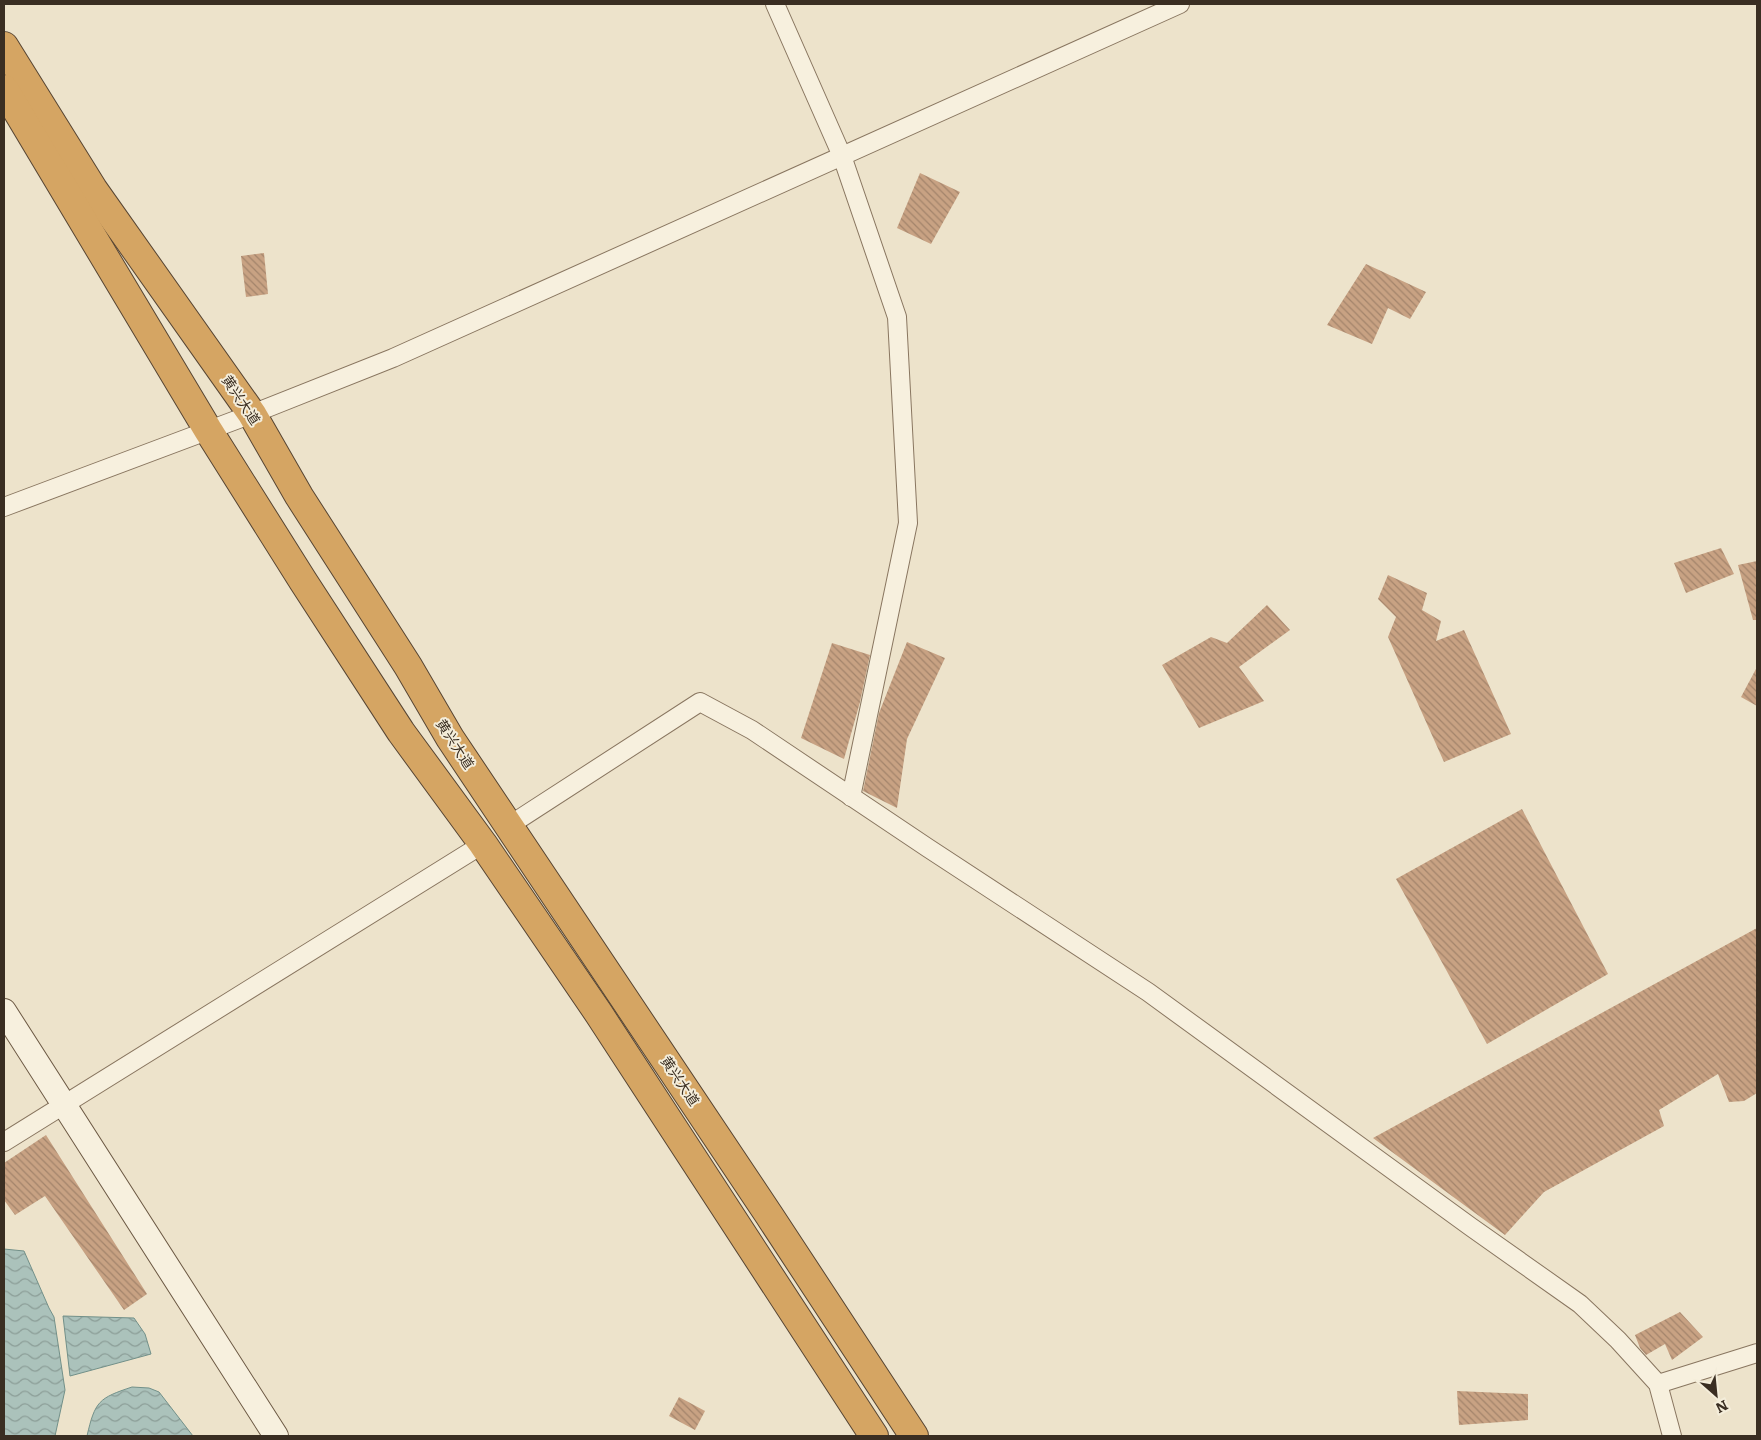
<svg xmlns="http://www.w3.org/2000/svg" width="1761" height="1440" font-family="Literata,'Noto Sans SC',serif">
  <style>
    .water { fill: url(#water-waves); stroke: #729089 }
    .building { fill: url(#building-back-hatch) }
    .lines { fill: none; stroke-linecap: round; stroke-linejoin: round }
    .street-casing { stroke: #897660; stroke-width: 20 }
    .secondary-casing { stroke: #6b5843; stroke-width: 26 }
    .highway-casing { stroke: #574533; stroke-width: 30 }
    .street { stroke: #f7f0de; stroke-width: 18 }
    .secondary { stroke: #f7f0de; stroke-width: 24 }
    .highway { stroke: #d5a563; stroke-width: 28 }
    .labels { text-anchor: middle; stroke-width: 4; stroke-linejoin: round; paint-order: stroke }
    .street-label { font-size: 14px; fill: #3a2e22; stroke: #f4edda }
  </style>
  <defs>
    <pattern id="water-waves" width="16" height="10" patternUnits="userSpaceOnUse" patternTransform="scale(1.25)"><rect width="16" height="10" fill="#abc2bb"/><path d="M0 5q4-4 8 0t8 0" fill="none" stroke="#8c9e98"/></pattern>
    <pattern id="building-back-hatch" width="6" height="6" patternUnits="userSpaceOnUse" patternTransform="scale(1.25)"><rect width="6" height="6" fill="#c8a283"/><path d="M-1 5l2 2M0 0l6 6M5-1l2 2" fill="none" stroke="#a3846b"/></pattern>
  </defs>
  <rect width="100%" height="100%" fill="#ede3cb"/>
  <!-- water -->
  <g class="water">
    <path d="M4,1249L24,1251L49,1308L54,1317L65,1390L55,1436H4Z"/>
    <path d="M63,1316L134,1318L145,1334L151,1354L70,1376Z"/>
    <path d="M132,1387L149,1388L159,1392L193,1436H87C95,1401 99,1398 132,1387Z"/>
  </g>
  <!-- building -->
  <g class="building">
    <path d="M920,173L960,192L931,244L897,228Z"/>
    <path d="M264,253L268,294L246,297L241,256Z"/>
    <path d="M1366,264L1426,292L1410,319L1388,308L1372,344L1327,325Z"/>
    <path d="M1721,548L1734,574L1686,593L1674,563Z"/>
    <path d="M1757,561V620H1753L1738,565Z"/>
    <path d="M1388,575L1427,593L1422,610L1441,621L1436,641L1464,630L1511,734L1444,762L1388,637L1396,617L1378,599Z"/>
    <path d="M1267,605L1290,630L1239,667L1264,701L1199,728L1162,665L1211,637L1227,643Z"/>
    <path d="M907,642L945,658L907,739L897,808L863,791L879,713Z"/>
    <path d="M832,643L870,655L860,702L844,759L801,738Z"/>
    <path d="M1757,667V706L1741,697Z"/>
    <path d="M1522,809L1608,974L1487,1044L1396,879Z"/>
    <path d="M1757,928V1093L1744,1101L1729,1102L1718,1074L1659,1110L1664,1126L1544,1192L1505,1235L1373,1138Z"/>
    <path d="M46,1135L147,1294L124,1310L45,1196L15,1215L4,1200V1163Z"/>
    <path d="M1680,1312L1703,1337L1672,1360L1665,1344L1646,1355L1640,1348L1635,1335Z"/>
    <path d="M1457,1391L1528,1394V1420L1459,1425Z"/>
    <path d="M679,1397L705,1411L695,1430L669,1416Z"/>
  </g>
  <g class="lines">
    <!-- street casing -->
    <g class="street-casing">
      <g id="street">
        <path d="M775,4L842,156L897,317L908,523L851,797"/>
        <path d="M4,507L252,414L393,358L1180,4"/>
        <path d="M510,825L700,702L752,730L928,848L1148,992L1471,1227L1580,1304L1618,1340L1658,1384L1672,1436"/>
        <path d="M4,1142L483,844"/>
        <path d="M1658,1384L1757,1353"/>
      </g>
    </g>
    <!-- secondary casing -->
    <g class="secondary-casing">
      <path id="secondary" d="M4,1011L276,1436"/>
    </g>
    <!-- highway casing -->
    <g class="highway-casing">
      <g id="highway">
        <path d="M4,46L93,189L252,414L299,496L408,666L450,738L769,1215L914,1436"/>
        <path d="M4,89L208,430L303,581L401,732L483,844L599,1014L874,1436"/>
      </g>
    </g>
    <!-- street -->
    <use href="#street" class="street"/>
    <!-- secondary -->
    <use href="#secondary" class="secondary"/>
    <!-- highway -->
    <use href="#highway" class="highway"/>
  </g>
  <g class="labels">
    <!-- street labels -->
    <g class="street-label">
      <text transform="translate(241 400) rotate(56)" y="5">黄兴大道</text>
      <text transform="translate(455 744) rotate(57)" y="5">黄兴大道</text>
      <text transform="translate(680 1081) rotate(56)" y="5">黄兴大道</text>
    </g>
  </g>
  <!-- border -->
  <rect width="1761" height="1440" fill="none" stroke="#3a2e22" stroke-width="10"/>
  <!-- north arrow -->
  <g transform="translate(1716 1395) rotate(153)" stroke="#f4edda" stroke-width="4" paint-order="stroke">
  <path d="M0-4L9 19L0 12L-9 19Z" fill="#3a2e22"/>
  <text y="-8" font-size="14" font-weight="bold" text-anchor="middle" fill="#3a2e22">N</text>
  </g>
</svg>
